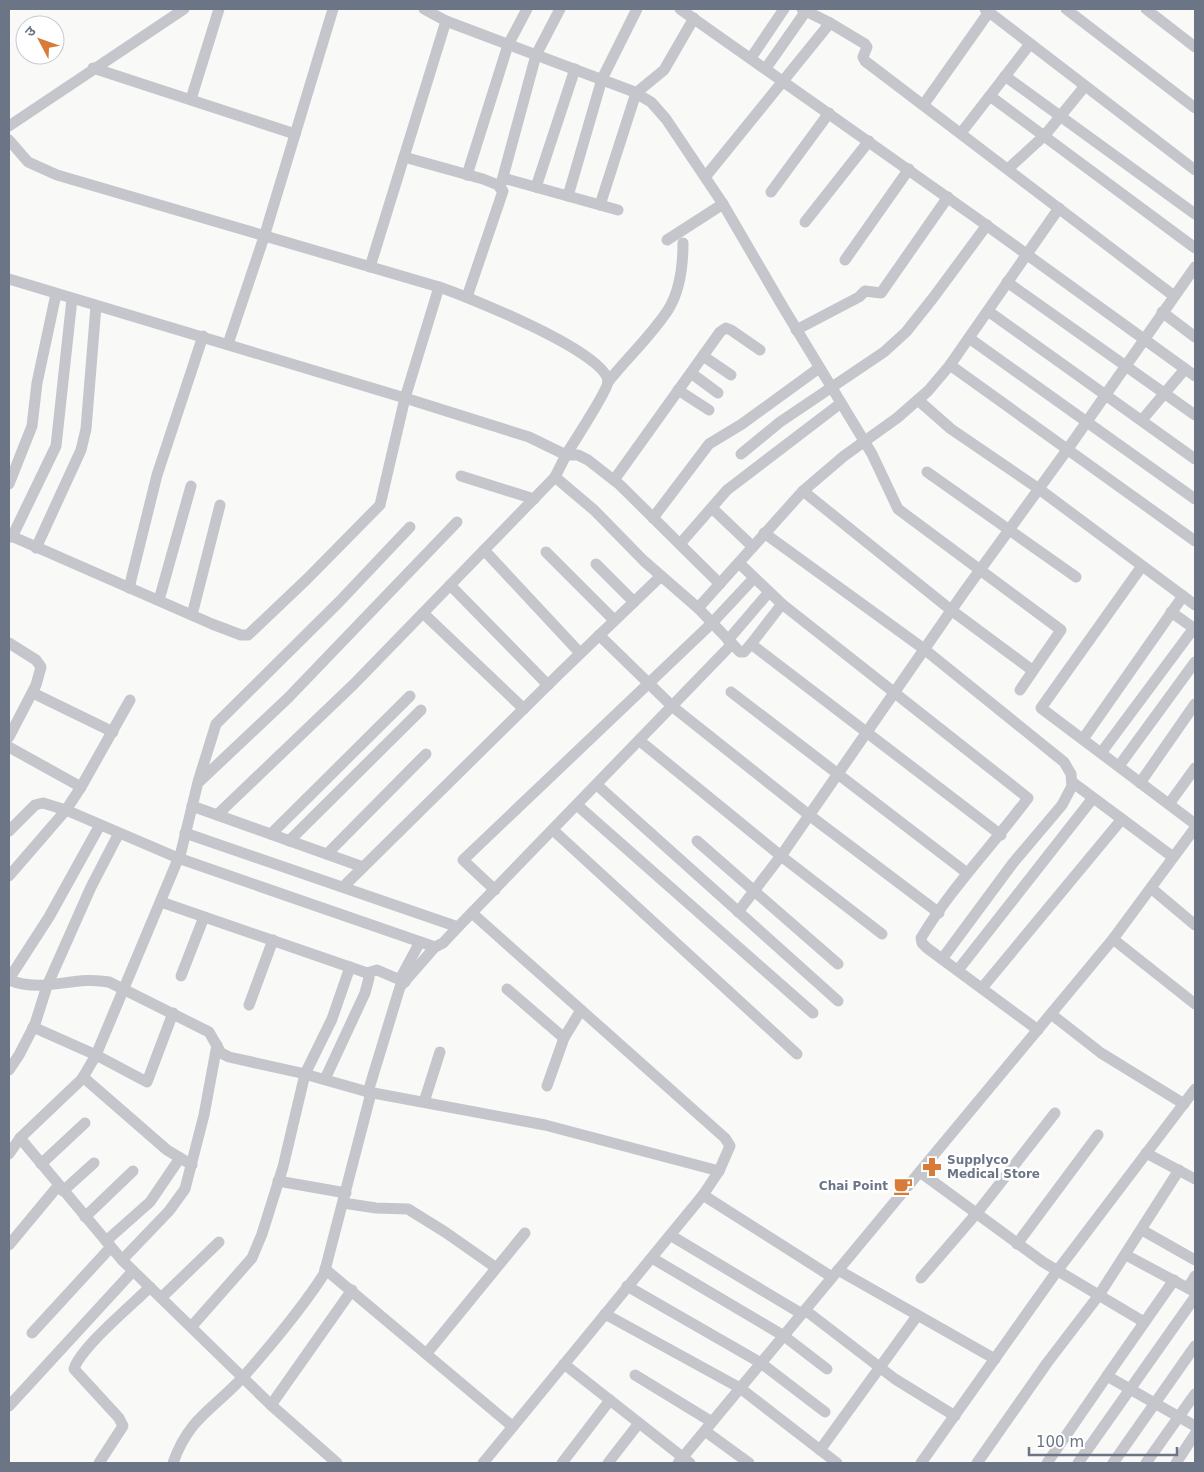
<svg xmlns="http://www.w3.org/2000/svg" width="1204" height="1472" font-family="'DejaVu Sans','Noto Sans Devanagari',sans-serif">
  <style>
    .lines { fill: none; stroke-linecap: round; stroke-linejoin: round }
    .street { stroke: #c4c6cb; stroke-width: 11 }
    .labels { text-anchor: middle; stroke-width: 5; stroke-linejoin: round; paint-order: stroke }
    .poi-label { font-size: 12px; font-weight: bold; fill: #6b7586; stroke: #fff; text-anchor: start }
  </style>
  <rect width="100%" height="100%" fill="#f9f9f8"/>
  <g class="lines">
    <!-- street -->
    <g class="street">
      <path d="M424,9L446,21L632,91L651,102L666,119L723,204L783,307L872,454L898,509L1061,630L1020,690"/>
      <path d="M680,9L975,217L1195,376"/>
      <path d="M802,9L830,23"/>
      <path d="M985,9L1195,170"/>
      <path d="M1066,9L1195,108"/>
      <path d="M1146,9L1195,47"/>
      <path d="M751,58L784,9"/>
      <path d="M93,68L295,134"/>
      <path d="M766,68L806,11"/>
      <path d="M1005,76L1195,214"/>
      <path d="M990,96L1195,248"/>
      <path d="M191,99L219,9"/>
      <path d="M924,104L989,12"/>
      <path d="M9,126L184,9"/>
      <path d="M961,133L1030,44"/>
      <path d="M9,140L28,162L57,175L439,287L405,398L529,437L566,455L555,477L594,510L644,561L698,608L740,652H744L751,644L1001,835"/>
      <path d="M404,157L483,179L498,185L503,191L467,297"/>
      <path d="M1008,169L1045,135L1085,86"/>
      <path d="M467,175L508,45L527,9"/>
      <path d="M706,176L830,23L865,44L867,47L863,57L865,61L1174,296"/>
      <path d="M503,178L618,210"/>
      <path d="M536,187L575,69"/>
      <path d="M500,188L536,55L560,9"/>
      <path d="M771,192L829,113"/>
      <path d="M568,196L602,79L637,9"/>
      <path d="M600,205L636,93L664,70L694,18"/>
      <path d="M805,222L869,141"/>
      <path d="M667,240L723,204"/>
      <path d="M845,260L909,169"/>
      <path d="M370,267L446,21"/>
      <path d="M9,279L405,398L380,505L307,579L248,635H241L212,624L9,535"/>
      <path d="M1007,282L1195,415"/>
      <path d="M439,287C466,296 609,353 608,382C607,392 573,443 566,455H578L588,460L620,485L720,584"/>
      <path d="M988,311L1195,459"/>
      <path d="M1162,312L1195,337"/>
      <path d="M796,330L859,297L865,291L881,293L948,197"/>
      <path d="M969,338L1195,499"/>
      <path d="M228,344L264,237L333,9"/>
      <path d="M703,356L731,375"/>
      <path d="M950,365L1195,541"/>
      <path d="M691,373L718,393"/>
      <path d="M608,382C627,358 651,336 668,310C680,291 683,265 683,243"/>
      <path d="M678,390L709,410"/>
      <path d="M918,400L951,429L1039,489L1195,605"/>
      <path d="M1142,420L1185,369"/>
      <path d="M741,454L780,422L884,352L906,332L933,298L987,225"/>
      <path d="M927,472L1076,577"/>
      <path d="M461,476L534,499"/>
      <path d="M614,480L720,332L726,328L731,330L760,350"/>
      <path d="M9,484L32,426L37,383L56,294"/>
      <path d="M803,491L951,610L1032,670"/>
      <path d="M712,508L753,547"/>
      <path d="M653,518L709,444L742,424L819,368"/>
      <path d="M764,533L924,649L1064,762L1071,774L1072,786L1062,805L1013,863L942,959"/>
      <path d="M12,537L56,446L72,299"/>
      <path d="M680,544L727,490L841,403"/>
      <path d="M36,548L81,450L86,429L96,306"/>
      <path d="M484,550L580,653"/>
      <path d="M546,552L614,620"/>
      <path d="M739,563L782,604"/>
      <path d="M596,564L634,602"/>
      <path d="M1142,566L1041,708L1195,824"/>
      <path d="M450,585L548,685"/>
      <path d="M129,588L157,475L203,336"/>
      <path d="M159,600L191,486"/>
      <path d="M698,608L803,491L844,456L897,418L928,391L950,365L1059,208"/>
      <path d="M1171,612L1195,629"/>
      <path d="M423,613L524,709"/>
      <path d="M192,615L220,505"/>
      <path d="M599,635L673,707L809,815L939,913"/>
      <path d="M728,640L769,592"/>
      <path d="M9,643L36,660L41,667L36,685L9,737"/>
      <path d="M751,644L782,604L1028,798C993,845 951,888 921,938L922,943L927,948L1038,1030"/>
      <path d="M731,692L967,873"/>
      <path d="M33,693L113,732"/>
      <path d="M1083,739L1183,596"/>
      <path d="M640,741L781,856L882,934"/>
      <path d="M9,747L81,787"/>
      <path d="M1101,753L1194,628"/>
      <path d="M1119,766L1195,662"/>
      <path d="M200,781L288,698L457,522"/>
      <path d="M1072,782L1173,857"/>
      <path d="M1140,783L1195,704"/>
      <path d="M597,785L838,1001"/>
      <path d="M1169,804L1195,768"/>
      <path d="M577,805L813,1013"/>
      <path d="M192,806L363,867"/>
      <path d="M217,815L354,684L555,477"/>
      <path d="M553,830L797,1054"/>
      <path d="M9,831L35,805L43,803L66,810L178,858L435,947L443,943L458,927L732,644"/>
      <path d="M185,833L458,927"/>
      <path d="M271,834L410,696"/>
      <path d="M289,841L421,710"/>
      <path d="M697,841L838,964"/>
      <path d="M327,854L426,754"/>
      <path d="M9,876L66,810L81,787L130,700"/>
      <path d="M343,887L561,672L661,576"/>
      <path d="M1151,888L1195,925"/>
      <path d="M495,890L463,860L712,623L754,578"/>
      <path d="M161,902L367,973L369,978L365,993L325,1079"/>
      <path d="M738,912L783,853L964,592L1067,450L1195,267"/>
      <path d="M472,913L725,1138L730,1146L719,1171L703,1195L483,1463"/>
      <path d="M1113,939L1195,828"/>
      <path d="M958,970L1093,798"/>
      <path d="M367,973L377,970L405,982"/>
      <path d="M181,976L204,917"/>
      <path d="M9,979L49,917L100,825"/>
      <path d="M400,979L420,942"/>
      <path d="M9,980C45,994 73,975 109,982L209,1032L221,1053L229,1057L301,1073L368,1092L545,1125L719,1171"/>
      <path d="M982,988L1122,819"/>
      <path d="M507,989L564,1038"/>
      <path d="M249,1005L273,940"/>
      <path d="M1051,1014L1101,1053L1184,1104"/>
      <path d="M33,1027L96,1055L147,1082L173,1013"/>
      <path d="M9,1070L19,1055L35,1024L47,986L91,887L119,833"/>
      <path d="M83,1077L167,1150L192,1165"/>
      <path d="M547,1086L564,1038L581,1010"/>
      <path d="M368,1092L400,987L435,947"/>
      <path d="M424,1102L440,1052"/>
      <path d="M20,1138L122,1260L271,1405L337,1463"/>
      <path d="M1146,1153L1195,1179"/>
      <path d="M9,1154L20,1138L82,1079L96,1055L181,852L198,782L216,724L339,602L410,527"/>
      <path d="M41,1164L85,1123"/>
      <path d="M920,1172L1043,1262L1144,1322"/>
      <path d="M278,1181L346,1193"/>
      <path d="M63,1191L94,1163"/>
      <path d="M703,1195L832,1277"/>
      <path d="M343,1203L376,1208L408,1209L445,1232L495,1267"/>
      <path d="M85,1217L133,1171"/>
      <path d="M1142,1230L1195,1260"/>
      <path d="M670,1235L802,1314"/>
      <path d="M106,1241L150,1202L180,1158"/>
      <path d="M1017,1244L1098,1135"/>
      <path d="M9,1245L58,1186"/>
      <path d="M1126,1255L1195,1292"/>
      <path d="M652,1258L784,1336L827,1369"/>
      <path d="M122,1260L169,1211L185,1189L204,1115L217,1045"/>
      <path d="M325,1269L512,1426"/>
      <path d="M838,1270L995,1359"/>
      <path d="M921,1278L976,1214L1055,1113"/>
      <path d="M1174,1280L1107,1376L1195,1426"/>
      <path d="M627,1286L761,1363L825,1412"/>
      <path d="M1188,1288L1195,1276"/>
      <path d="M162,1297L219,1242"/>
      <path d="M805,1310L895,1379L955,1416"/>
      <path d="M605,1314L740,1388L837,1463"/>
      <path d="M192,1326L252,1258L262,1234L283,1167L305,1074L332,1019L350,967"/>
      <path d="M32,1333L111,1247"/>
      <path d="M427,1353L525,1233"/>
      <path d="M564,1364L690,1463"/>
      <path d="M635,1375L712,1422"/>
      <path d="M271,1405L352,1290"/>
      <path d="M9,1406L133,1271"/>
      <path d="M705,1431L749,1463"/>
      <path d="M820,1450L917,1316"/>
      <path d="M99,1463L123,1426L119,1418L74,1369C80,1348 132,1305 150,1287"/>
      <path d="M173,1463C189,1417 214,1409 244,1376C272,1344 301,1310 324,1274L371,1093"/>
      <path d="M562,1463L610,1400"/>
      <path d="M608,1463L639,1423"/>
      <path d="M678,1463L1113,939L1195,1004"/>
      <path d="M921,1463L1057,1271L1195,1089"/>
      <path d="M977,1463L1047,1363L1099,1295L1179,1170"/>
      <path d="M1047,1463L1107,1376"/>
      <path d="M1078,1463L1195,1297"/>
      <path d="M1113,1463L1195,1346"/>
      <path d="M1146,1463L1195,1394"/>
      <path d="M1176,1463L1195,1434"/>
    </g>
  </g>
  <!-- icons -->
  <defs>
    <g id="pharmacy-bare" transform="scale(1.5)"><path d="M-2-6h4v4h4v4h-4v4h-4v-4h-4v-4h4Z" fill="#d87b39" stroke="#fff" stroke-width="2.5" paint-order="stroke"/></g>
    <g id="cafe-bare" transform="scale(1.5)"><path d="M-5.5-4.5H6V0H3Q3 3.5 0 3.5H-2.5Q-5.5 3.5-5.5 0ZM3-3.2v2h1.7v-2ZM-6 4.5H4V6H-6Z" fill="#d87b39" stroke="#fff" stroke-width="2.5" paint-order="stroke"/></g>
  </defs>
  <g fill-rule="evenodd">
    <use href="#pharmacy-bare" x="932" y="1167"/>
    <use href="#cafe-bare" x="903" y="1186"/>
  </g>
  <g class="labels">
    <!-- poi labels -->
    <g class="poi-label">
      <text x="947" y="1164">Supplyco<tspan x="947" dy="14">Medical Store</tspan></text>
      <text x="888" y="1190" text-anchor="end">Chai Point</text>
    </g>
  </g>
  <!-- border -->
  <rect width="1204" height="1472" fill="none" stroke="#6b7586" stroke-width="20"/>
  <!-- north arrow -->
  <g transform="translate(40 40) rotate(311)"><circle r="24" fill="#ffffff" stroke="#c4c8cf"/>
  <path d="M0-4L9 19L0 12L-9 19Z" fill="#d87b39"/>
  <text y="-8" font-size="14" font-weight="bold" text-anchor="middle" fill="#6b7586">उ</text>
  </g>
  <!-- scale -->
  <path d="M1029 1447v8h148v-8" fill="none" stroke="#6b7586" stroke-width="2.5"/>
  <text x="1036" y="1447" font-size="15" fill="#6b7586" stroke="#ffffff" stroke-width="4" paint-order="stroke">100 m</text>
</svg>
